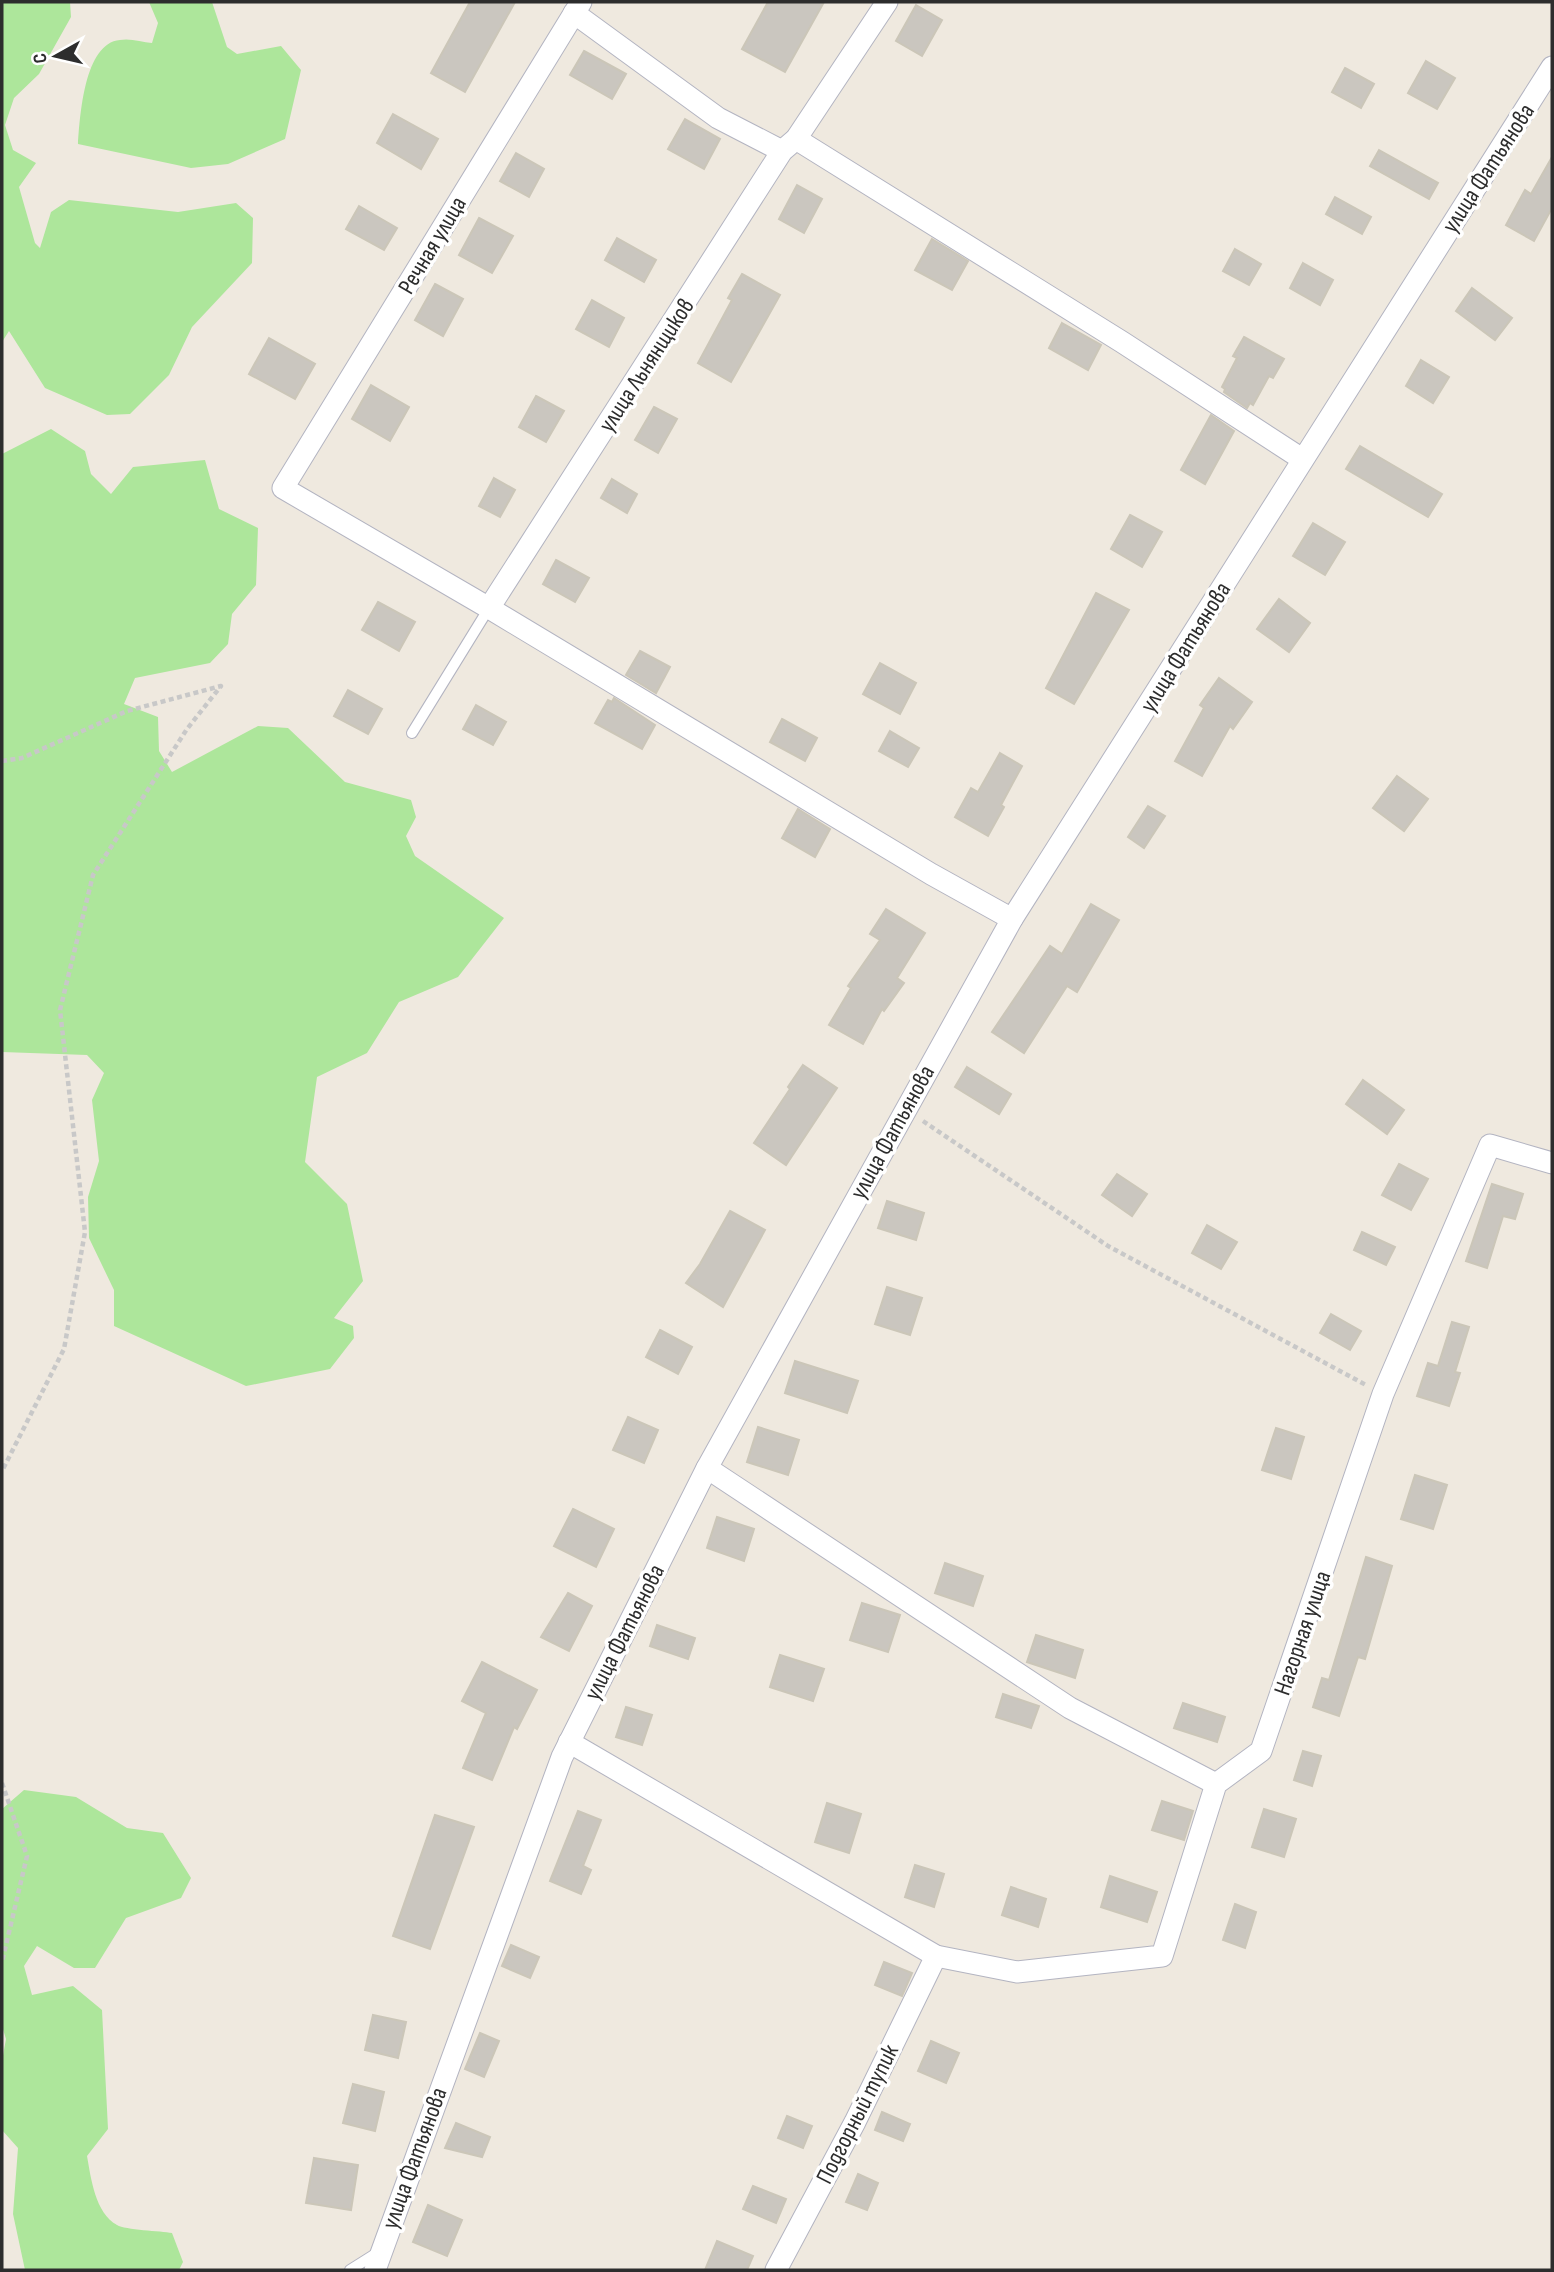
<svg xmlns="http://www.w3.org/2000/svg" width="1554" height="2272" font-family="'Sofia Sans Condensed',sans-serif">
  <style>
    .green { fill: #ade69b }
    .building { fill: #cac6bf; stroke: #cbc6b8; stroke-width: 2 }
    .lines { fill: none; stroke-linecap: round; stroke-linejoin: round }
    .lane-casing { stroke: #b3b4c1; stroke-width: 12 }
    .street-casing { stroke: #b3b4c1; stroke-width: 23 }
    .path { stroke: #c8c8c8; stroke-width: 4.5; stroke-dasharray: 5 3.5; stroke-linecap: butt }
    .lane { stroke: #fff; stroke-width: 10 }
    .street { stroke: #fff; stroke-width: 21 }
    .labels { text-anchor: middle; stroke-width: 7; stroke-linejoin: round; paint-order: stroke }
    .street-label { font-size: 24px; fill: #2d2d2d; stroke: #fff }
  </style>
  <rect width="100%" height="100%" fill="#efe9df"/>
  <!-- green -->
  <g class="green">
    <path d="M2,2H70L71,17L39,74L14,98L5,125L13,150L36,163L19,187L35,243L40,248L51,212L69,200L178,212L236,203L253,218L252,263L192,327L169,375L130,414L107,415L45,388L9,331L2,342Z"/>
    <path d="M149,2H212L227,47L237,54L281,46L301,70L285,139L228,164L191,168L78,144C80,117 84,43 120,40C130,38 142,42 152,43L158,23Z"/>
    <path d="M51,429L85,451L91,474L111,494L133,467L205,460L219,509L258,528L256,585L232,614L228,644L210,663L135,678L124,704L158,717L159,751L172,772L258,726L288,728L345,782L411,800L416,817L406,836L415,856L504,918L458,977L399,1002L367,1053L317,1077L305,1162L347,1204L363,1281L334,1318L353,1326L354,1338L330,1369L246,1386L114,1326V1290L89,1238L88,1197L99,1161L92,1100L104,1073L87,1055L2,1052V454Z"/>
    <path d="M24,1790L76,1797L127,1828L163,1833L191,1878L181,1898L126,1918L95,1968H74L37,1946L24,1966L32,1995L73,1986L102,2010L108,2129L87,2156C91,2178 95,2213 117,2225C125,2230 161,2231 172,2233L183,2262L179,2270H25L13,2214L18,2148L2,2130V2061L6,2039L2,2026V1809Z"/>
  </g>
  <!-- building -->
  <g class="building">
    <path d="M470,2H515L465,92L431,73Z"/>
    <path d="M768,2H824L785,72L742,49Z"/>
    <path d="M916,5L942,20L922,56L896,41Z"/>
    <path d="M584,51L626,74L612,99L570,75Z"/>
    <path d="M1426,61L1455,78L1437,109L1408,93Z"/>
    <path d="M1345,68L1374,84L1361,108L1332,92Z"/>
    <path d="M393,114L438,139L421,169L377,143Z"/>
    <path d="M685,119L720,139L704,169L668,149Z"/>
    <path d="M1379,150L1438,183L1429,199L1370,166Z"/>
    <path d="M516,153L544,169L529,197L500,181Z"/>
    <path d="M1552,157V208L1534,241L1506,225L1525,190L1531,194Z"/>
    <path d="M797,185L822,199L804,233L779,219Z"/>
    <path d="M1335,197L1371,217L1362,234L1326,214Z"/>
    <path d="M359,206L397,228L384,250L346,229Z"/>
    <path d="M479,218L513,236L492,273L459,255Z"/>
    <path d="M617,238L656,260L644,282L605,260Z"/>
    <path d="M932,239L968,261L952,290L915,270Z"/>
    <path d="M1235,249L1261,264L1249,285L1223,271Z"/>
    <path d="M1303,263L1333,280L1320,305L1290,288Z"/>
    <path d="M742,274L780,295L731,382L698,363L732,300L728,298Z"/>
    <path d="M435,284L463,299L443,336L415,320Z"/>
    <path d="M1472,288L1512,318L1495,340L1456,311Z"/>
    <path d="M592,300L624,318L609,347L576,329Z"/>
    <path d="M1062,323L1101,345L1088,370L1049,348Z"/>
    <path d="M1244,337L1284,359L1273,378L1269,376L1253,405L1250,403L1247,408L1224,392L1225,389L1222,387L1237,358L1233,356Z"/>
    <path d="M269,338L315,364L295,399L249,374Z"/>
    <path d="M1421,360L1449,377L1433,403L1406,386Z"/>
    <path d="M371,385L409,407L390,441L352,419Z"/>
    <path d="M536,396L564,411L546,442L519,427Z"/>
    <path d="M654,407L677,419L658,453L635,440Z"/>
    <path d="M1211,415L1234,431L1205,484L1181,470Z"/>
    <path d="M1360,446L1442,494L1428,517L1346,469Z"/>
    <path d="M494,478L515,490L500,517L479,506Z"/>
    <path d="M612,479L637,494L627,513L601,498Z"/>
    <path d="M1130,515L1162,532L1142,567L1111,549Z"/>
    <path d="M1313,523L1345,542L1325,575L1293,556Z"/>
    <path d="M556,560L589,578L575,602L543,584Z"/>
    <path d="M1096,593L1129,610L1074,704L1046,688Z"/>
    <path d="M1279,599L1310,623L1289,652L1257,629Z"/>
    <path d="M378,602L415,622L399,651L362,630Z"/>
    <path d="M640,651L670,667L656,693L626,675Z"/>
    <path d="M880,663L916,683L900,714L863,694Z"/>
    <path d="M1219,678L1252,702L1233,729L1230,726L1202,776L1175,761L1204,708L1200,705Z"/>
    <path d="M348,690L382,709L368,734L334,716Z"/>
    <path d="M614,698L655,725L642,749L595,723L608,700L612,702Z"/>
    <path d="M476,705L506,722L493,745L463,729Z"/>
    <path d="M782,719L817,738L805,761L770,742Z"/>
    <path d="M890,731L919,748L908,767L879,751Z"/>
    <path d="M1000,753L1022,766L1001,805L1004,807L988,836L955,817L971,788L978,792Z"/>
    <path d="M1397,776L1428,799L1404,831L1373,808Z"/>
    <path d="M1148,806L1165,816L1144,848L1128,837Z"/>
    <path d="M798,809L830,829L815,857L782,838Z"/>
    <path d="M1091,904L1119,920L1077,992L1067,986L1024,1053L992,1032L1050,946L1062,954Z"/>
    <path d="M886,909L925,933L897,978L904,983L884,1011L882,1009L863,1044L829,1025L851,988L848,986L880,940L870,934Z"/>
    <path d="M803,1065L837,1088L786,1165L754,1143L790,1089L788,1087Z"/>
    <path d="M967,1067L1011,1094L999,1114L955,1087Z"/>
    <path d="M1363,1080L1404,1110L1387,1134L1346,1104Z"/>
    <path d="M1399,1164L1428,1179L1411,1210L1382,1195Z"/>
    <path d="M1117,1174L1147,1194L1132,1216L1102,1195Z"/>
    <path d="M1492,1184L1523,1194L1515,1219L1503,1216L1487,1268L1466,1261Z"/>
    <path d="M887,1201L924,1213L916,1240L878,1228Z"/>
    <path d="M730,1211L765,1230L723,1307L686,1283L700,1264Z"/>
    <path d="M1207,1225L1237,1242L1221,1269L1192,1253Z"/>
    <path d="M1362,1232L1395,1247L1386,1265L1354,1250Z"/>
    <path d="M887,1287L922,1298L910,1335L875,1324Z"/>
    <path d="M1331,1314L1361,1331L1350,1350L1320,1333Z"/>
    <path d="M1452,1322L1469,1327L1455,1372L1460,1373L1449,1406L1417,1396L1428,1363L1438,1366Z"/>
    <path d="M660,1330L692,1347L678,1374L646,1357Z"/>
    <path d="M795,1361L858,1381L847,1413L785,1393Z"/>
    <path d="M628,1417L658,1430L644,1463L613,1450Z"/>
    <path d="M758,1427L799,1440L788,1475L747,1462Z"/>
    <path d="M1276,1428L1304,1437L1291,1479L1262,1470Z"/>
    <path d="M1415,1475L1447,1485L1433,1529L1401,1519Z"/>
    <path d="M573,1509L614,1529L596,1567L554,1546Z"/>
    <path d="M717,1517L754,1529L744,1561L707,1548Z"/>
    <path d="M1366,1557L1392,1566L1365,1659L1358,1657L1339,1716L1313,1707L1322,1678L1329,1680Z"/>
    <path d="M945,1563L983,1576L973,1606L935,1593Z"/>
    <path d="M568,1593L592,1606L569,1651L541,1637Z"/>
    <path d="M862,1603L900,1615L888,1652L850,1640Z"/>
    <path d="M657,1625L695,1638L688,1659L650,1646Z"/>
    <path d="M1036,1635L1083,1650L1075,1678L1027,1662Z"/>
    <path d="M780,1655L824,1669L813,1701L770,1687Z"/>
    <path d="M482,1662L537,1690L517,1729L514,1727L492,1780L463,1768L486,1713L462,1701Z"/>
    <path d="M1003,1694L1039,1706L1031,1728L996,1717Z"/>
    <path d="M1183,1703L1225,1717L1217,1742L1174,1728Z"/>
    <path d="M626,1707L652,1715L642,1745L616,1737Z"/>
    <path d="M1303,1751L1321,1756L1312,1786L1294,1780Z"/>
    <path d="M1162,1801L1193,1811L1184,1840L1152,1830Z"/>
    <path d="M827,1803L861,1814L849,1853L815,1842Z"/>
    <path d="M1264,1809L1296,1819L1284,1857L1252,1847Z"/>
    <path d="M578,1811L601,1820L583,1866L591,1870L581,1894L550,1881Z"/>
    <path d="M435,1815L474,1827L430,1949L393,1936Z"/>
    <path d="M915,1865L944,1874L934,1907L905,1897Z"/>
    <path d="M1110,1876L1157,1892L1147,1922L1101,1907Z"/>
    <path d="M1011,1887L1046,1899L1038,1927L1002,1915Z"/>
    <path d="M1235,1904L1256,1912L1245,1948L1223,1940Z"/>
    <path d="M511,1945L539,1957L530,1978L502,1966Z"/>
    <path d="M884,1962L912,1973L902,1996L875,1985Z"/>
    <path d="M373,2015L406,2022L398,2058L365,2050Z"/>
    <path d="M480,2033L499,2041L484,2077L465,2069Z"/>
    <path d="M931,2041L959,2053L946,2083L918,2071Z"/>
    <path d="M353,2084L384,2092L375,2131L343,2123Z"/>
    <path d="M882,2112L910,2124L903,2141L875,2130Z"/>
    <path d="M787,2116L812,2126L803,2148L778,2138Z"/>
    <path d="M456,2123L490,2137L482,2157L445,2148Z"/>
    <path d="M314,2158L358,2165L351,2210L306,2203Z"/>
    <path d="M858,2174L878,2183L867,2210L846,2202Z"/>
    <path d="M753,2186L786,2199L776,2223L743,2209Z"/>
    <path d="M428,2205L462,2220L447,2256L413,2242Z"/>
    <path d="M717,2241L753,2256L747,2270H705Z"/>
  </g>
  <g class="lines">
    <!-- lane casing -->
    <g class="lane-casing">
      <g id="lane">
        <path d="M412,733L489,608"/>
        <path d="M350,2270L377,2253"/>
      </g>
    </g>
    <!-- street casing -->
    <g class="street-casing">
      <g id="street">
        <path d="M581,2L283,488L489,608L931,874L1012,919"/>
        <path d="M574,13L718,118L782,151"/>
        <path d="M796,139L1122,342L1302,459"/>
        <path d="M489,608L782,151L796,139L887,2"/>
        <path d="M707,1468L1070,1708L1216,1784"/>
        <path d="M569,1742L936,1956L1017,1972L1162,1956L1216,1784L1261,1751L1383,1394L1490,1145L1552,1163"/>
        <path d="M375,2270L562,1757L707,1468L1012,919L1552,67"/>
        <path d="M776,2270L855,2122L936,1956"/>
      </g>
    </g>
    <!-- path -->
    <g class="path">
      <path d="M2,761L22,758L127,711L221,686L187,729L93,875L60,1010L85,1232L64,1349L2,1471"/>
      <path d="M923,1121L1108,1246L1366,1385"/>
      <path d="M2,1783L27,1856L2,1962"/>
    </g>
    <!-- lane -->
    <use href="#lane" class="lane"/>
    <!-- street -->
    <use href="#street" class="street"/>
  </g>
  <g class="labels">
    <!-- street labels -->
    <g class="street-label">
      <text transform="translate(1488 168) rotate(-57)" y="8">улица Фатьянова</text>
      <text transform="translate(432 245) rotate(-59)" y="8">Речная улица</text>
      <text transform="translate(646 365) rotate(-57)" y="8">улица Льнянщиков</text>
      <text transform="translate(1185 647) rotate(-58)" y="8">улица Фатьянова</text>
      <text transform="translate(892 1132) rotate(-61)" y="8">улица Фатьянова</text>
      <text transform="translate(624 1632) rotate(-63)" y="8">улица Фатьянова</text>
      <text transform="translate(1302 1633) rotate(-71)" y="8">Нагорная улица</text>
      <text transform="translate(857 2114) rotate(-63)" y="8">Подгорный тупик</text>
      <text transform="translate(414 2158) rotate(-70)" y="8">улица Фатьянова</text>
    </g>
  </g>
  <!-- border -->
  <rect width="1554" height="2272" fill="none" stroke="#2d2d2d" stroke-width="7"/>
  <!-- north arrow -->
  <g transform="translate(56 56) rotate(262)" stroke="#ffffff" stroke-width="5" paint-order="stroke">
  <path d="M0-5L12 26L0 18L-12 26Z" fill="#2d2d2d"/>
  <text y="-10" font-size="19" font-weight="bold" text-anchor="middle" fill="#2d2d2d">С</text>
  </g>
</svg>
